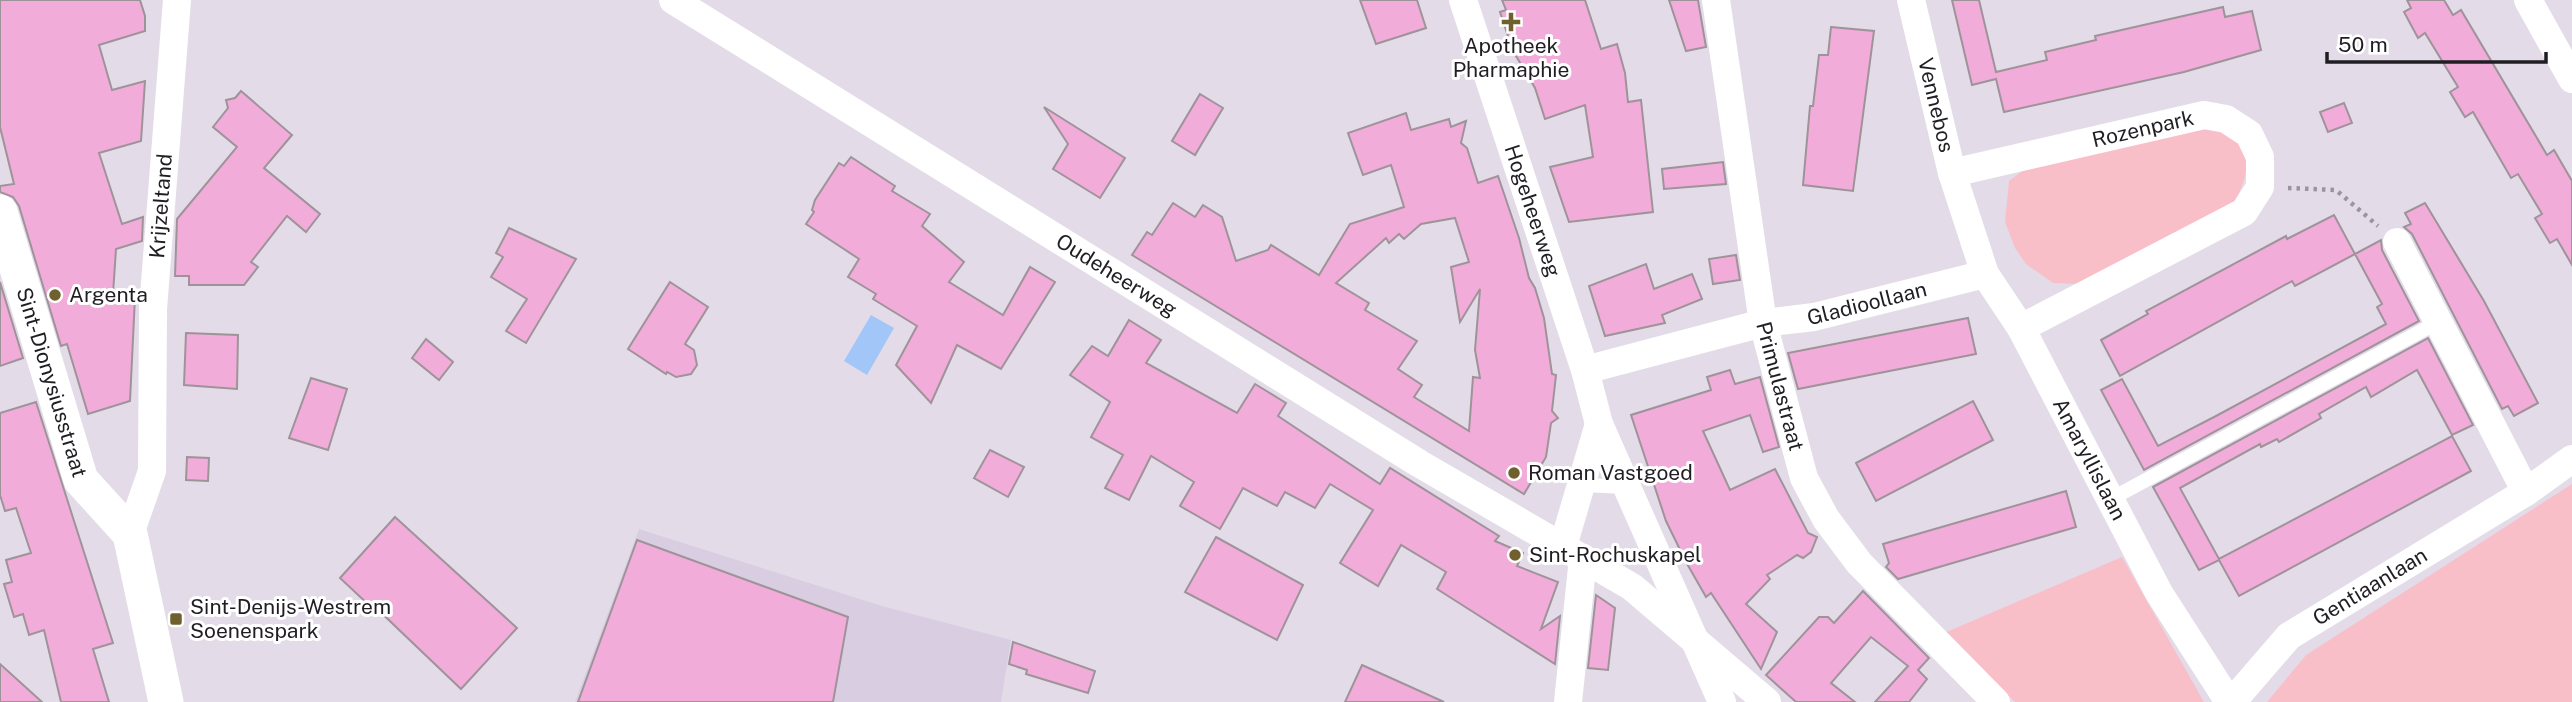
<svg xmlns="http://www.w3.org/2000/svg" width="2572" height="702" font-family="'Public Sans',sans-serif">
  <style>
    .built { fill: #d9cee1 }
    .green { fill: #f9bfc8 }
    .water { fill: #a2c6f7 }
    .building { fill: #f1acd9; stroke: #9f939a; stroke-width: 2; fill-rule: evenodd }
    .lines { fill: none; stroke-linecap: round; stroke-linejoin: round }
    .path { stroke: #9a949e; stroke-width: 4.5; stroke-dasharray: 3.5 5; stroke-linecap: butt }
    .service { stroke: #fff; stroke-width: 14 }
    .minor { stroke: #fff; stroke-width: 28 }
    .tertiary { stroke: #fff; stroke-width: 35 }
    .poi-dot { fill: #6f602d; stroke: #fff; stroke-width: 2.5 }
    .labels { text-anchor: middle; stroke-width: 6; stroke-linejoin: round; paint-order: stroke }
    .poi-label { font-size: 21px; fill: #211e23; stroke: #fff; text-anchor: start }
    .street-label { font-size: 21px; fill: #211e23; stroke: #fff }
  </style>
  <rect width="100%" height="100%" fill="#e3dce8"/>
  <!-- built -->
  <path class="built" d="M639,529L882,606L1011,640L1001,702H575Z"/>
  <!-- green -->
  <g class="green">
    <path d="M2203,126C2250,137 2256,163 2234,203L2080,284L2053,283L2026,264L2015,248L2005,222L2009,181L2025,169Z"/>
    <path d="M2572,484V702H2267L2306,655Z"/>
    <path d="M2122,557L2204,702H2015L1944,633Z"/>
  </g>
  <!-- water -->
  <path class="water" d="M871,315L894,328L867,375L844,361Z"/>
  <!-- building -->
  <g class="building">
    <path d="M0,0H140L145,16V31L99,45L112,90L145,81L141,141L99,153L122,224L143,217L142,241L116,249L113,294L135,297L130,401L88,414L67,344L61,346L19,206L13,197L0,192V186L14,184L0,127Z"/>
    <path d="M1360,0H1417L1426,28L1376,44Z"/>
    <path d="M1502,0H1585L1601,49L1617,44L1625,73L1628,102L1641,100L1653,212L1569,222L1550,167L1593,157L1585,105L1545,119L1535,88L1513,51L1500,12L1506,10Z"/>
    <path d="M1669,0H1698L1706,47L1686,51Z"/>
    <path d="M1952,0H1979L1996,72L2047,60L2045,52L2096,40L2095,36L2223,7L2225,17L2252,11L2261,50L2184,72L2004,112L1996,79L1972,85Z"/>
    <path d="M2407,0H2444L2453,15L2461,10L2547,155L2554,150L2572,181V265L2557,239L2550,243L2535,218L2542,214L2518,174L2511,178L2473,112L2465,117L2450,92L2458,87L2425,33L2418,38L2404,12L2411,8Z"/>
    <path d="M1831,27L1874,31L1853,191L1803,185L1810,106H1813L1819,55H1828Z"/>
    <path d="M241,91L292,135L264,168L320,214L306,232L287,216L251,262L258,267L244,285H189V276H175L177,219L237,147L213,127L228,108L226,100L235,98Z"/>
    <path d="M1200,94L1223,108L1195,155L1172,141Z"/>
    <path d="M2344,103L2352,123L2328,132L2320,112Z"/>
    <path d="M1044,107L1125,158L1100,198L1053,169L1068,144Z"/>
    <path d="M1406,113L1411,130L1449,119L1451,127L1466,121L1461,143L1467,148L1478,183L1498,176L1519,238L1529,278L1535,288L1544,318L1552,374L1556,375L1552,411L1558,418L1551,423L1546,457L1524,494L1132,255L1147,232L1152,235L1173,203L1195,217L1203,205L1222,217L1236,261L1268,250L1271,245L1319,275L1350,224L1404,207L1391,165L1363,175L1348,133ZM1455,218L1469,262L1451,267L1460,322L1480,289L1475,350L1480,378L1473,377L1469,431L1414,397L1422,385L1398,369L1417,341L1365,310L1369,303L1336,283L1386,238L1389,243L1399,234L1404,239L1421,224Z"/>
    <path d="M851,157L895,186L892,191L930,214L922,226L964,262L949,282L1003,315L1030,267L1055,282L1001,369L957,345L931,403L896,365L917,326L873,299L876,294L848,277L859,259L806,224L814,212L812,210L815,200L839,163L844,166Z"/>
    <path d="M1723,162L1726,184L1664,189L1662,169Z"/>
    <path d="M2425,203L2484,301L2538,403L2514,416L2508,406L2502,409L2412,234L2404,227L2411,224L2405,213Z"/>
    <path d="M2334,215L2355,254L2295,286L2292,281L2120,376L2101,340L2148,314L2146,311L2286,236L2287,239Z"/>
    <path d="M509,228L576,259L526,343L506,331L527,299L491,277L503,257L496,253Z"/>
    <path d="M2381,240L2382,250L2419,321L2144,470L2101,390L2122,379L2158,446L2216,416L2386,324L2377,307L2382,304L2355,254Z"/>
    <path d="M1736,255L1740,280L1713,284L1709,259Z"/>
    <path d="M1646,264L1654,289L1692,274L1702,299L1662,315L1665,323L1605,336L1589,286Z"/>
    <path d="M0,282L23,358L0,366Z"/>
    <path d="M670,282L708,307L685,344L694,350L697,365L691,374L676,377L667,372L666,374L628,349Z"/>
    <path d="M1968,318L1976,354L1798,389L1788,353Z"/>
    <path d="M1129,320L1161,340L1146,363L1237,413L1255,384L1286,403L1278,416L1380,484L1390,468L1499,536L1495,541L1523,553L1517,566L1558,582L1541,629L1560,616L1555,664L1437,589L1446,572L1401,545L1378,586L1340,563L1373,510L1330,484L1315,508L1285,492L1277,506L1243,488L1220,529L1180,506L1194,482L1151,456L1129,500L1105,488L1123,455L1091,437L1110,402L1070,375L1092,346L1108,356Z"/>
    <path d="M186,333L238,335L237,389L184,385Z"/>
    <path d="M2428,338L2473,425L2452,435L2417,370L2371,397L2366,387L2319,414L2321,418L2279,442L2277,439L2261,447L2260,444L2180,488L2219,559L2452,436L2471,471L2239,596L2219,560L2199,570L2153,487Z"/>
    <path d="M426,339L453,362L439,380L412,358Z"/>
    <path d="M1730,370L1735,384L1760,377L1779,447L1763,452L1750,415L1703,431L1730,490L1775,469L1808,533L1817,537L1811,552L1803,558L1797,555L1767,575L1770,579L1746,604L1777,632L1761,669L1711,593L1706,597L1686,562L1666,521L1631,415L1711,390L1707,377Z"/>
    <path d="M311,378L347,389L328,450L289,438Z"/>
    <path d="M1973,401L1993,440L1876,501L1856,463Z"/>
    <path d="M36,402L113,643L93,649L109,702H61L44,630L29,635L23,614L14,617L4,584L12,582L6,560L31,553L16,508L5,511L0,495V413Z"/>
    <path d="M990,450L1024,467L1008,497L974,478Z"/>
    <path d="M187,457L209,458L208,481L186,480Z"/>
    <path d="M2066,491L2076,527L1898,579L1886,567L1889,563L1883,544Z"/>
    <path d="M395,517L517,628L461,689L373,605L371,607L340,578Z"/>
    <path d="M1216,537L1303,585L1277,640L1185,592Z"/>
    <path d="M637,540L848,617L833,702H578Z"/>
    <path d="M1863,591L1929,658L1918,670L1927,679L1909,702H1875L1908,666L1871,637L1831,683L1855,702H1796L1766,675L1819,617H1828L1834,623Z"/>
    <path d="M1596,595L1615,608L1608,670L1588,668Z"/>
    <path d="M1013,642L1095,671L1088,693L1026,674L1027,670L1009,664Z"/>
    <path d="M0,664L42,702H0Z"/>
    <path d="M1362,665L1444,702H1345Z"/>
  </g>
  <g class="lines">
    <!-- path -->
    <path class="path" d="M2288,188L2336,190L2378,226"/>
    <!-- service -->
    <g class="service">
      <path d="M1583,485L1626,487"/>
      <path d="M2109,500L2438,322"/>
    </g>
    <!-- minor -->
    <g class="minor">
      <path id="s1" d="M673,0L1420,464L1632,587L1767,702"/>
      <path id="s2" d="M1463,0L1585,370L1599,424L1722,702"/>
      <path id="s3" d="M1716,0L1763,323L1804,478L1826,519L1859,563L1996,702"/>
      <path id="s4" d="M1911,0L1952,173L1985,274L2021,328L2159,593L2229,702"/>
      <path d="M2528,0L2572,79"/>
      <path id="s5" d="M1952,173L2204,115L2226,119L2249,134L2260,157V187L2244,212L2021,328"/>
      <path d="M2397,242L2526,492"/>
      <path id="s6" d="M1585,370L1763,323L1814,317L1985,274"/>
      <path id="s7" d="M130,534L152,471L153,309L177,0"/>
      <path d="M1563,546L1599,424"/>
      <path d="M1568,702L1583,558"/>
      <path id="s8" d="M2232,702L2289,636L2526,492L2572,459"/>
    </g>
    <!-- tertiary -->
    <path class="tertiary" id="s9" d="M0,212L81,480L130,534L166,702"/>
  </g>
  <!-- markers -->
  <g class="poi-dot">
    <path d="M1507.5 11.5h7v7h7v7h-7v7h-7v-7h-7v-7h7z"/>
    <circle cx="55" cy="295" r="7"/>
    <circle cx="1514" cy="473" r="7"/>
    <circle cx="1515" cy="555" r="7"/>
    <rect x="169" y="612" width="14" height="14" rx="3.5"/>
  </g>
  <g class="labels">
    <!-- poi labels -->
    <g class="poi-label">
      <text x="1511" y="53" text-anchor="middle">Apotheek<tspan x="1511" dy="24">Pharmaphie</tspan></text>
      <text x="69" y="302">Argenta</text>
      <text x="1528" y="480">Roman Vastgoed</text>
      <text x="1529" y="562">Sint-Rochuskapel</text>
      <text x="190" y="614">Sint-Denijs-Westrem<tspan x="190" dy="24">Soenenspark</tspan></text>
    </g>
    <!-- street labels -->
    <g class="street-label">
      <text dy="7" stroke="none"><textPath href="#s4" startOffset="108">Vennebos</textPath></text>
      <text dy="7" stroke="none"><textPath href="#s5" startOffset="196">Rozenpark</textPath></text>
      <text dy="7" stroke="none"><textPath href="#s7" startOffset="332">Krijzeltand</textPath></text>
      <text dy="7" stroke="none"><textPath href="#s2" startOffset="222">Hogeheerweg</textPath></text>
      <text dy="7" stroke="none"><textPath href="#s1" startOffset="522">Oudeheerweg</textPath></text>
      <text dy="7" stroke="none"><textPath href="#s6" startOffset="290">Gladioollaan</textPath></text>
      <text dy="7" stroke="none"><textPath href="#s9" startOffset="178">Sint-Dionysiusstraat</textPath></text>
      <text dy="7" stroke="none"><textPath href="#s3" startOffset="392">Primulastraat</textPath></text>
      <text dy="7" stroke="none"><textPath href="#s4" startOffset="497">Amaryllislaan</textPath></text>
      <text dy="7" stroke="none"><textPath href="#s8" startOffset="182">Gentiaanlaan</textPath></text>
    </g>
  </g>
  <!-- scale -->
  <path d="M2327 52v10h219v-10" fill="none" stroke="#211e23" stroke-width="3.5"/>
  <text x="2338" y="52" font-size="21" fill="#211e23" stroke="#ffffff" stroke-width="5" paint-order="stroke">50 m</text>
</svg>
